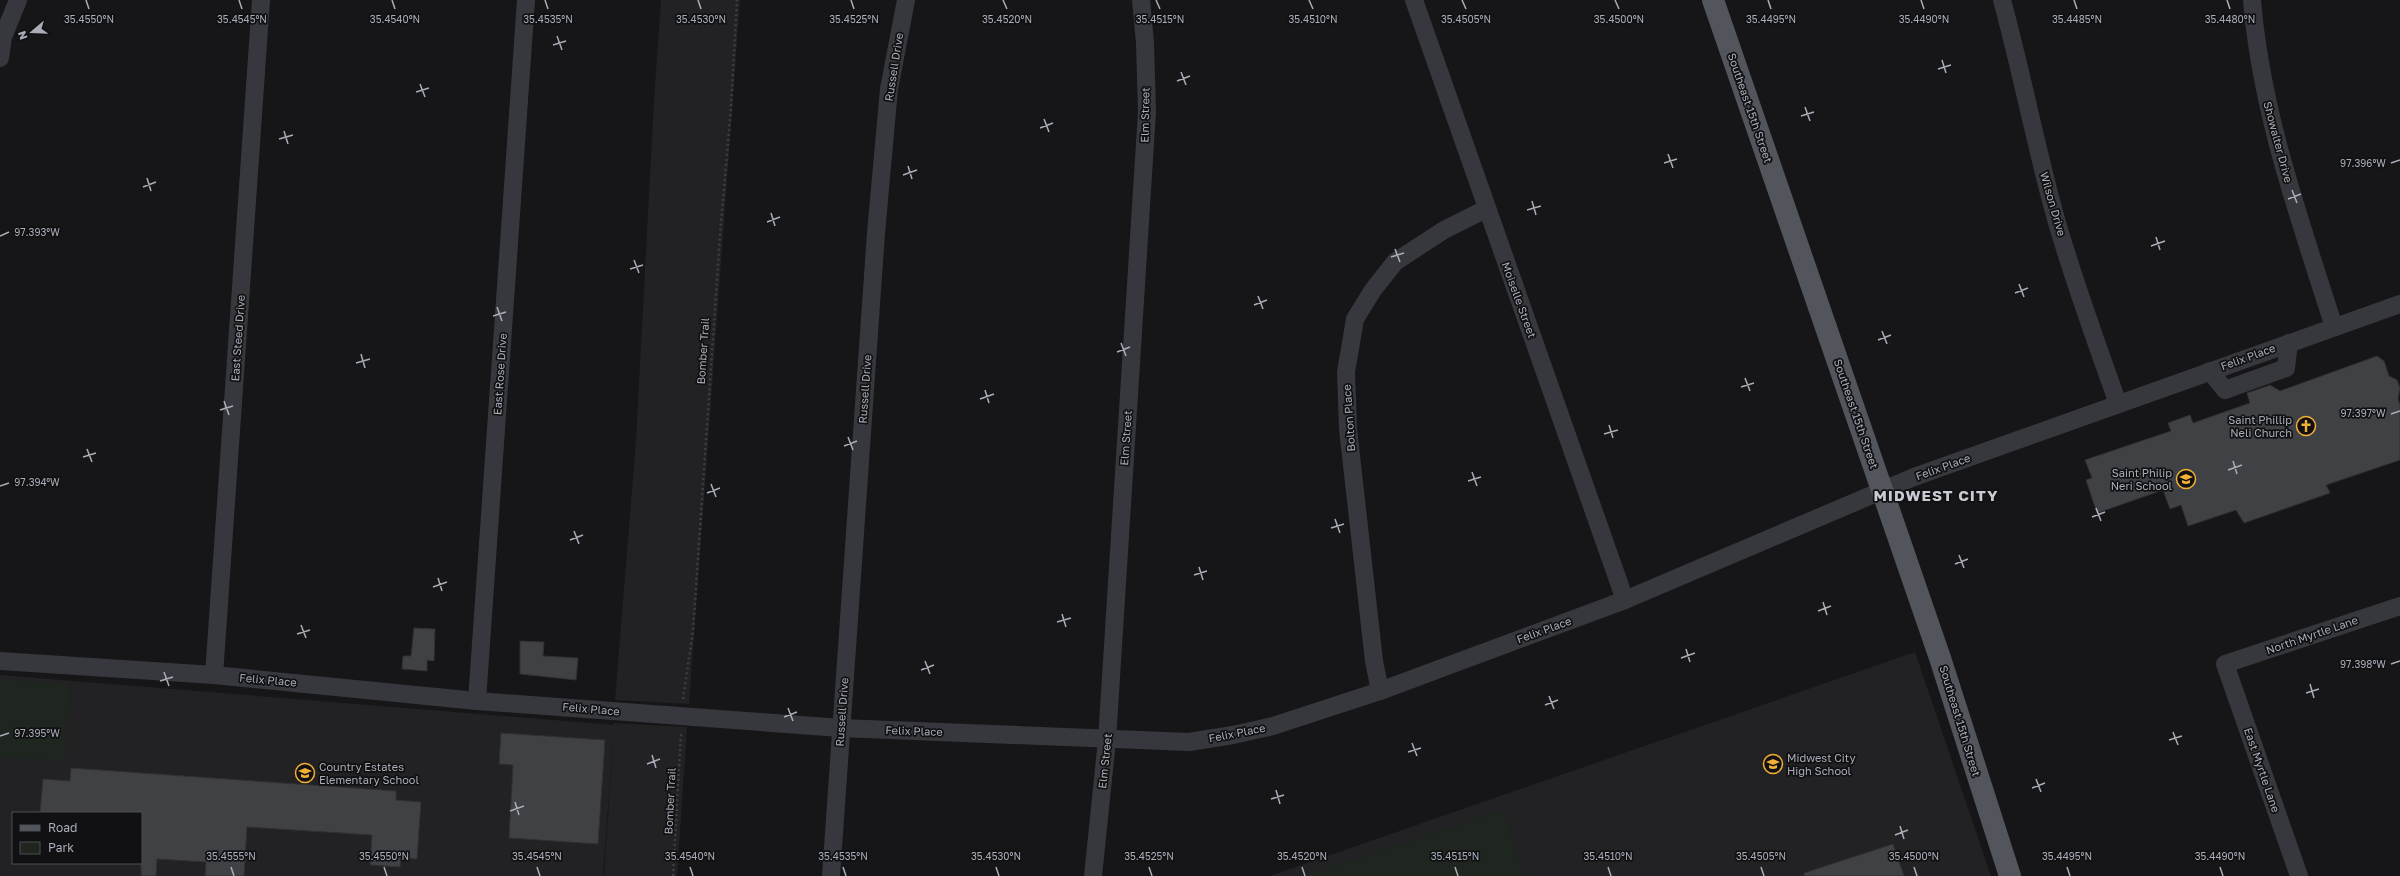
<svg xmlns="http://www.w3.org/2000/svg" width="2400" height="876" font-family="'Golos Text',sans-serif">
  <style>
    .built { fill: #222225; fill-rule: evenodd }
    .green { fill: #1e261f }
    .building { fill: #404145; stroke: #303034 }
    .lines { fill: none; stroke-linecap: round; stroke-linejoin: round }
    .path { stroke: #3d3f44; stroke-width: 2.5; stroke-dasharray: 2 3; stroke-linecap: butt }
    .minor { stroke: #37383d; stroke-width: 18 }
    .major { stroke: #53555c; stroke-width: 22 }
    .ticks { fill: none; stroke: #a8adb8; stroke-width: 1.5 }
    .labels { text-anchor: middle; stroke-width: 3.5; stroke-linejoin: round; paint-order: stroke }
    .street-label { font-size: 11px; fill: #a8adb8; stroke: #111113 }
    .poi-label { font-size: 11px; fill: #a8adb8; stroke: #111113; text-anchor: end }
    .district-label { font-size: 15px; font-weight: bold; letter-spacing: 1px; fill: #c9ccd4; stroke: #111113 }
    .ticks-label { font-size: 10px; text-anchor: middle; fill: #a8adb8; stroke: #111113; stroke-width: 3.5; stroke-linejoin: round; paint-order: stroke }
  </style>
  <rect width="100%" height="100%" fill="#161618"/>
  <!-- built -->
  <g class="built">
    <path d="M661,0H740L689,704L615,700L636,441L654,100Z"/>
    <path d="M1915,652L1991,876H1270Z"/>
    <path d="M0,675L614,725V723L687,727L677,876H604L614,728L603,876H0ZM13,813H141V863H13Z"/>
  </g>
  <!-- green -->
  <g class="green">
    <path d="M0,679L69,684L65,761L0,757Z"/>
    <path d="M1503,810L1524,876H1304Z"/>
  </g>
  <!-- building -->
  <g class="building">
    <path d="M2377,356L2384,361L2389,376L2397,380L2400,388L2398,399L2400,405V460L2326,485L2330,493L2244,523L2236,510L2188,526L2181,505L2170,509L2163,490L2097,513L2086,480L2092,478L2085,460L2171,431L2168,423L2190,415L2193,423L2250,403L2247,393L2262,388L2270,385L2280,391Z"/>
    <path d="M414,628L435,629L434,661L427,660V671L402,669L403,656H411Z"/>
    <path d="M520,641L544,642L543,656L578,658L576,680L520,674Z"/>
    <path d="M501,733L605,740L598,844L509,838L513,765L499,764Z"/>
    <path d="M71,768L396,791V800L421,802L417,859L401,858L400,867L370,865L372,835L247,827L244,876H205L206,862L157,859L156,876H141V813H40L43,779L70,781Z"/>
    <path d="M1893,844L1904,876H1804V873Z"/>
  </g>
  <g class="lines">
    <!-- path -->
    <g class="path">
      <path d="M683,699L693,631L720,235L731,107L737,0"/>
      <path d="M673,876L681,733"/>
    </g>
    <!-- minor -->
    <g class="minor">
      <path d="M1414,0L1625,600"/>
      <path d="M2002,0C2021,70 2035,142 2054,212C2072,277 2096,341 2118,404"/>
      <path d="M2252,0C2261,112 2300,220 2334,327"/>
      <path d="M0,58L3,37L18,0"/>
      <path d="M2210,371L2225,390L2286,368L2289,343"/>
      <path d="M0,661L214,675L477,701L841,728L1189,742L1233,735L1273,726L1380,691L1625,600L1914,477L2400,304"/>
      <path d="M214,675L261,0"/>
      <path d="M1380,691L1374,661L1348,429L1346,372L1355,319L1373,290L1395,262L1444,230L1486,209"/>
      <path d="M477,701L526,0"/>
      <path d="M831,876L876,233L889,89L906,0"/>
      <path d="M1093,876L1107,740L1147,112L1145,43L1141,0"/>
      <path d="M2299,876L2225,664L2400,606"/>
    </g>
    <!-- major -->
    <path class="major" d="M1713,0L1940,658L2010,876"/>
  </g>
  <!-- ticks -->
  <path class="ticks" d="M86,0L89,9M239,0L242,9M392,0L395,9M545,0L548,9M698,0L701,9M851,0L854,9M1003,0L1007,9M1156,0L1160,9M1309,0L1313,9M1462,0L1466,9M1615,0L1619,9M1768,0L1771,9M1921,0L1924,9M2074,0L2077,9M2227,0L2230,9M557,36L562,50M553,45L566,41M1942,60L1946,73M1938,69L1951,65M1181,72L1186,85M1177,81L1190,76M420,84L425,97M416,92L429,88M1805,107L1810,121M1801,116L1814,112M1044,119L1049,132M1040,128L1053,123M284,131L288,144M279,139L293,135M1668,154L1673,168M1664,163L1677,159M2391,163L2400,160M908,166L912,179M903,175L917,170M147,178L151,191M143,187L156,182M2292,190L2297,203M2288,199L2301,194M1532,201L1536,215M1527,210L1541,206M771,213L775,226M767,222L780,217M0,236L9,232M2156,237L2160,250M2151,246L2165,241M1395,249L1400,262M1391,257L1404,253M634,260L639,273M630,269L643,265M2019,284L2024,297M2015,293L2028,288M1258,296L1263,309M1254,305L1267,300M497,307L502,321M493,316L506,312M1882,331L1887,344M1878,340L1891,335M1121,343L1126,356M1117,352L1130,347M361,354L365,368M356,363L370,359M1745,378L1750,391M1741,387L1754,383M985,390L989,403M980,399L994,394M224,401L229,415M220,410L233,406M2391,414L2400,411M1609,425L1613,438M1604,434L1618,430M848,437L853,450M844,446L857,441M87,449L92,462M83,457L96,453M2233,461L2237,474M2228,470L2242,465M1472,472L1477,486M1468,481L1481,477M711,484L716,497M0,486L9,483M707,493L720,488M2096,508L2101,521M2092,517L2105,512M1335,519L1340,533M1331,528L1344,524M574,531L579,544M570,540L583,535M1959,555L1964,568M1955,564L1968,559M1199,567L1203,580M1194,575L1207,571M438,578L442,591M433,587L447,582M1823,602L1827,615M1818,611L1831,606M1062,614L1066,627M1057,622L1071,618M301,625L306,638M297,634L310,630M1686,649L1690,662M1681,658L1695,653M925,661L930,674M2391,664L2400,661M921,670L934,665M164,672L169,686M160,681L173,677M2310,684L2314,698M2306,693L2319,689M1549,696L1554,709M1545,705L1558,700M788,708L793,721M784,717L797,712M2173,732L2178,745M0,736L9,733M2169,740L2182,736M1412,743L1417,756M1408,752L1421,748M652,755L656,768M647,764L660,759M2036,779L2041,792M2032,788L2045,783M1276,790L1280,804M1271,799L1284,795M515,802L519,815M510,811L524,806M1900,826L1904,839M1895,835L1908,830M231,867L234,876M384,867L387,876M537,867L540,876M690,867L693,876M843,867L846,876M996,867L999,876M1149,867L1152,876M1302,867L1305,876M1455,867L1458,876M1608,867L1611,876M1761,867L1764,876M1914,867L1917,876M2067,867L2070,876M2220,867L2223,876"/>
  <!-- icons -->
  <defs>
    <g id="church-ring" transform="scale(1)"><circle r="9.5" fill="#111113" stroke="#f2b134" stroke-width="1.5"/><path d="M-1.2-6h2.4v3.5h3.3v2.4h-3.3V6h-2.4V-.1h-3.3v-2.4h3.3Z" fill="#f2b134"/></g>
    <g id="school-ring" transform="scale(1)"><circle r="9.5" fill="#111113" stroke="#f2b134" stroke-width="1.5"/><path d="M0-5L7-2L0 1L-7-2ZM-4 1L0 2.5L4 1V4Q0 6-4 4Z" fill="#f2b134"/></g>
  </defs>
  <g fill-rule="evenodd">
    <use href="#church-ring" x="2306" y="426"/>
    <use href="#school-ring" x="2186" y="479"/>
    <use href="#school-ring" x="1773" y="764"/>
    <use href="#school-ring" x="305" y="773"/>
  </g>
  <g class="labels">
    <!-- street labels -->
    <g class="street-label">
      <text transform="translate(894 67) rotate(-81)" y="4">Russell Drive</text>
      <text transform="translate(1750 108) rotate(71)" y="4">Southeast 15th Street</text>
      <text transform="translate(1145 115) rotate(-89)" y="4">Elm Street</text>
      <text transform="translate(2278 142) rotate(75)" y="4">Showalter Drive</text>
      <text transform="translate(2053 204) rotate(74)" y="4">Wilson Drive</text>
      <text transform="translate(1519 300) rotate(70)" y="4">Moiselle Street</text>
      <text transform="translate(238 338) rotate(-86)" y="4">East Steed Drive</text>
      <text transform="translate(703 351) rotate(-86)" y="4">Bomber Trail</text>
      <text transform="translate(2248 357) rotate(-20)" y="4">Felix Place</text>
      <text transform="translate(500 374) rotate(-86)" y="4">East Rose Drive</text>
      <text transform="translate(865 389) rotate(-86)" y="4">Russell Drive</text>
      <text transform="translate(1856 414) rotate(71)" y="4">Southeast 15th Street</text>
      <text transform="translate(1349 418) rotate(-94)" y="4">Bolton Place</text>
      <text transform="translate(1126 438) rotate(-86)" y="4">Elm Street</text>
      <text transform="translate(1943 467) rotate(-20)" y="4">Felix Place</text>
      <text transform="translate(1544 630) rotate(-20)" y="4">Felix Place</text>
      <text transform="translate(2312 635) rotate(-19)" y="4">North Myrtle Lane</text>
      <text transform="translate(268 680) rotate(5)" y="4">Felix Place</text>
      <text transform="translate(591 709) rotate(5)" y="4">Felix Place</text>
      <text transform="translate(842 712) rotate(-86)" y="4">Russell Drive</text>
      <text transform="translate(1960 721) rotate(73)" y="4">Southeast 15th Street</text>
      <text transform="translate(914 731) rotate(2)" y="4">Felix Place</text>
      <text transform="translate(1237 733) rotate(-11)" y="4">Felix Place</text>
      <text transform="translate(1105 761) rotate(-84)" y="4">Elm Street</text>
      <text transform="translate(2262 770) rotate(71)" y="4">East Myrtle Lane</text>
      <text transform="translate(670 801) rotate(-87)" y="4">Bomber Trail</text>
    </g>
    <!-- poi labels -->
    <g class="poi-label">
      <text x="2292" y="424">Saint Phillip<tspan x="2292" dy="13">Neli Church</tspan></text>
      <text x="2172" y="477">Saint Philip<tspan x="2172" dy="13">Neri School</tspan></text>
      <text x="1787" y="762" text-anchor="start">Midwest City<tspan x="1787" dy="13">High School</tspan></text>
      <text x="319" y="771" text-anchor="start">Country Estates<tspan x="319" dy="13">Elementary School</tspan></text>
    </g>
    <!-- district labels -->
    <g class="district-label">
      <text x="1936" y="501">MIDWEST CITY</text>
    </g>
  </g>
  <g class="ticks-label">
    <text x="1160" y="23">35.4515°N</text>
    <text x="1466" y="23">35.4505°N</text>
    <text x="1771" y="23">35.4495°N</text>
    <text x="1924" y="23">35.4490°N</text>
    <text x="2230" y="23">35.4480°N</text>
    <text x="89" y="23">35.4550°N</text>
    <text x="242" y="23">35.4545°N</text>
    <text x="395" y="23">35.4540°N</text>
    <text x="548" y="23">35.4535°N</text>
    <text x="701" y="23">35.4530°N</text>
    <text x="854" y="23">35.4525°N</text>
    <text x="1007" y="23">35.4520°N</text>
    <text x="1313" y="23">35.4510°N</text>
    <text x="1619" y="23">35.4500°N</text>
    <text x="2077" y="23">35.4485°N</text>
    <text x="2363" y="167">97.396°W</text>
    <text x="37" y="236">97.393°W</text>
    <text x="2363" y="417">97.397°W</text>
    <text x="37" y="486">97.394°W</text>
    <text x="2363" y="668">97.398°W</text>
    <text x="37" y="737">97.395°W</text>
    <text x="231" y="860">35.4555°N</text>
    <text x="384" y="860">35.4550°N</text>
    <text x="537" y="860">35.4545°N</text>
    <text x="690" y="860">35.4540°N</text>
    <text x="843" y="860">35.4535°N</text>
    <text x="996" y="860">35.4530°N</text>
    <text x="1149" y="860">35.4525°N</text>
    <text x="1302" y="860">35.4520°N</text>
    <text x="1455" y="860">35.4515°N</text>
    <text x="1608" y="860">35.4510°N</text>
    <text x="1761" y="860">35.4505°N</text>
    <text x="1914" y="860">35.4500°N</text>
    <text x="2067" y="860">35.4495°N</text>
    <text x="2220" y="860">35.4490°N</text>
  </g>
  <!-- legend -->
  <rect x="12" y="812" width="130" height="52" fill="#111113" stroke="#4d4f55"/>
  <rect x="20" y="825" width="20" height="6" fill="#53555c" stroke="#4d4f55"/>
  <text x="48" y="832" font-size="12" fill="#a8adb8">Road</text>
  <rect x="20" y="842" width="20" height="12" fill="#1e261f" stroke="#4d4f55"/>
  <text x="48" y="852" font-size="12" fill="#a8adb8">Park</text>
  <!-- north arrow -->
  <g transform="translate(32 32) rotate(251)" stroke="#111113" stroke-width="3" paint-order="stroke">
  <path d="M0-3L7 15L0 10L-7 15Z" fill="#a8adb8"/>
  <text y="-6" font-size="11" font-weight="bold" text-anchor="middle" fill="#a8adb8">N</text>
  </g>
</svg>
